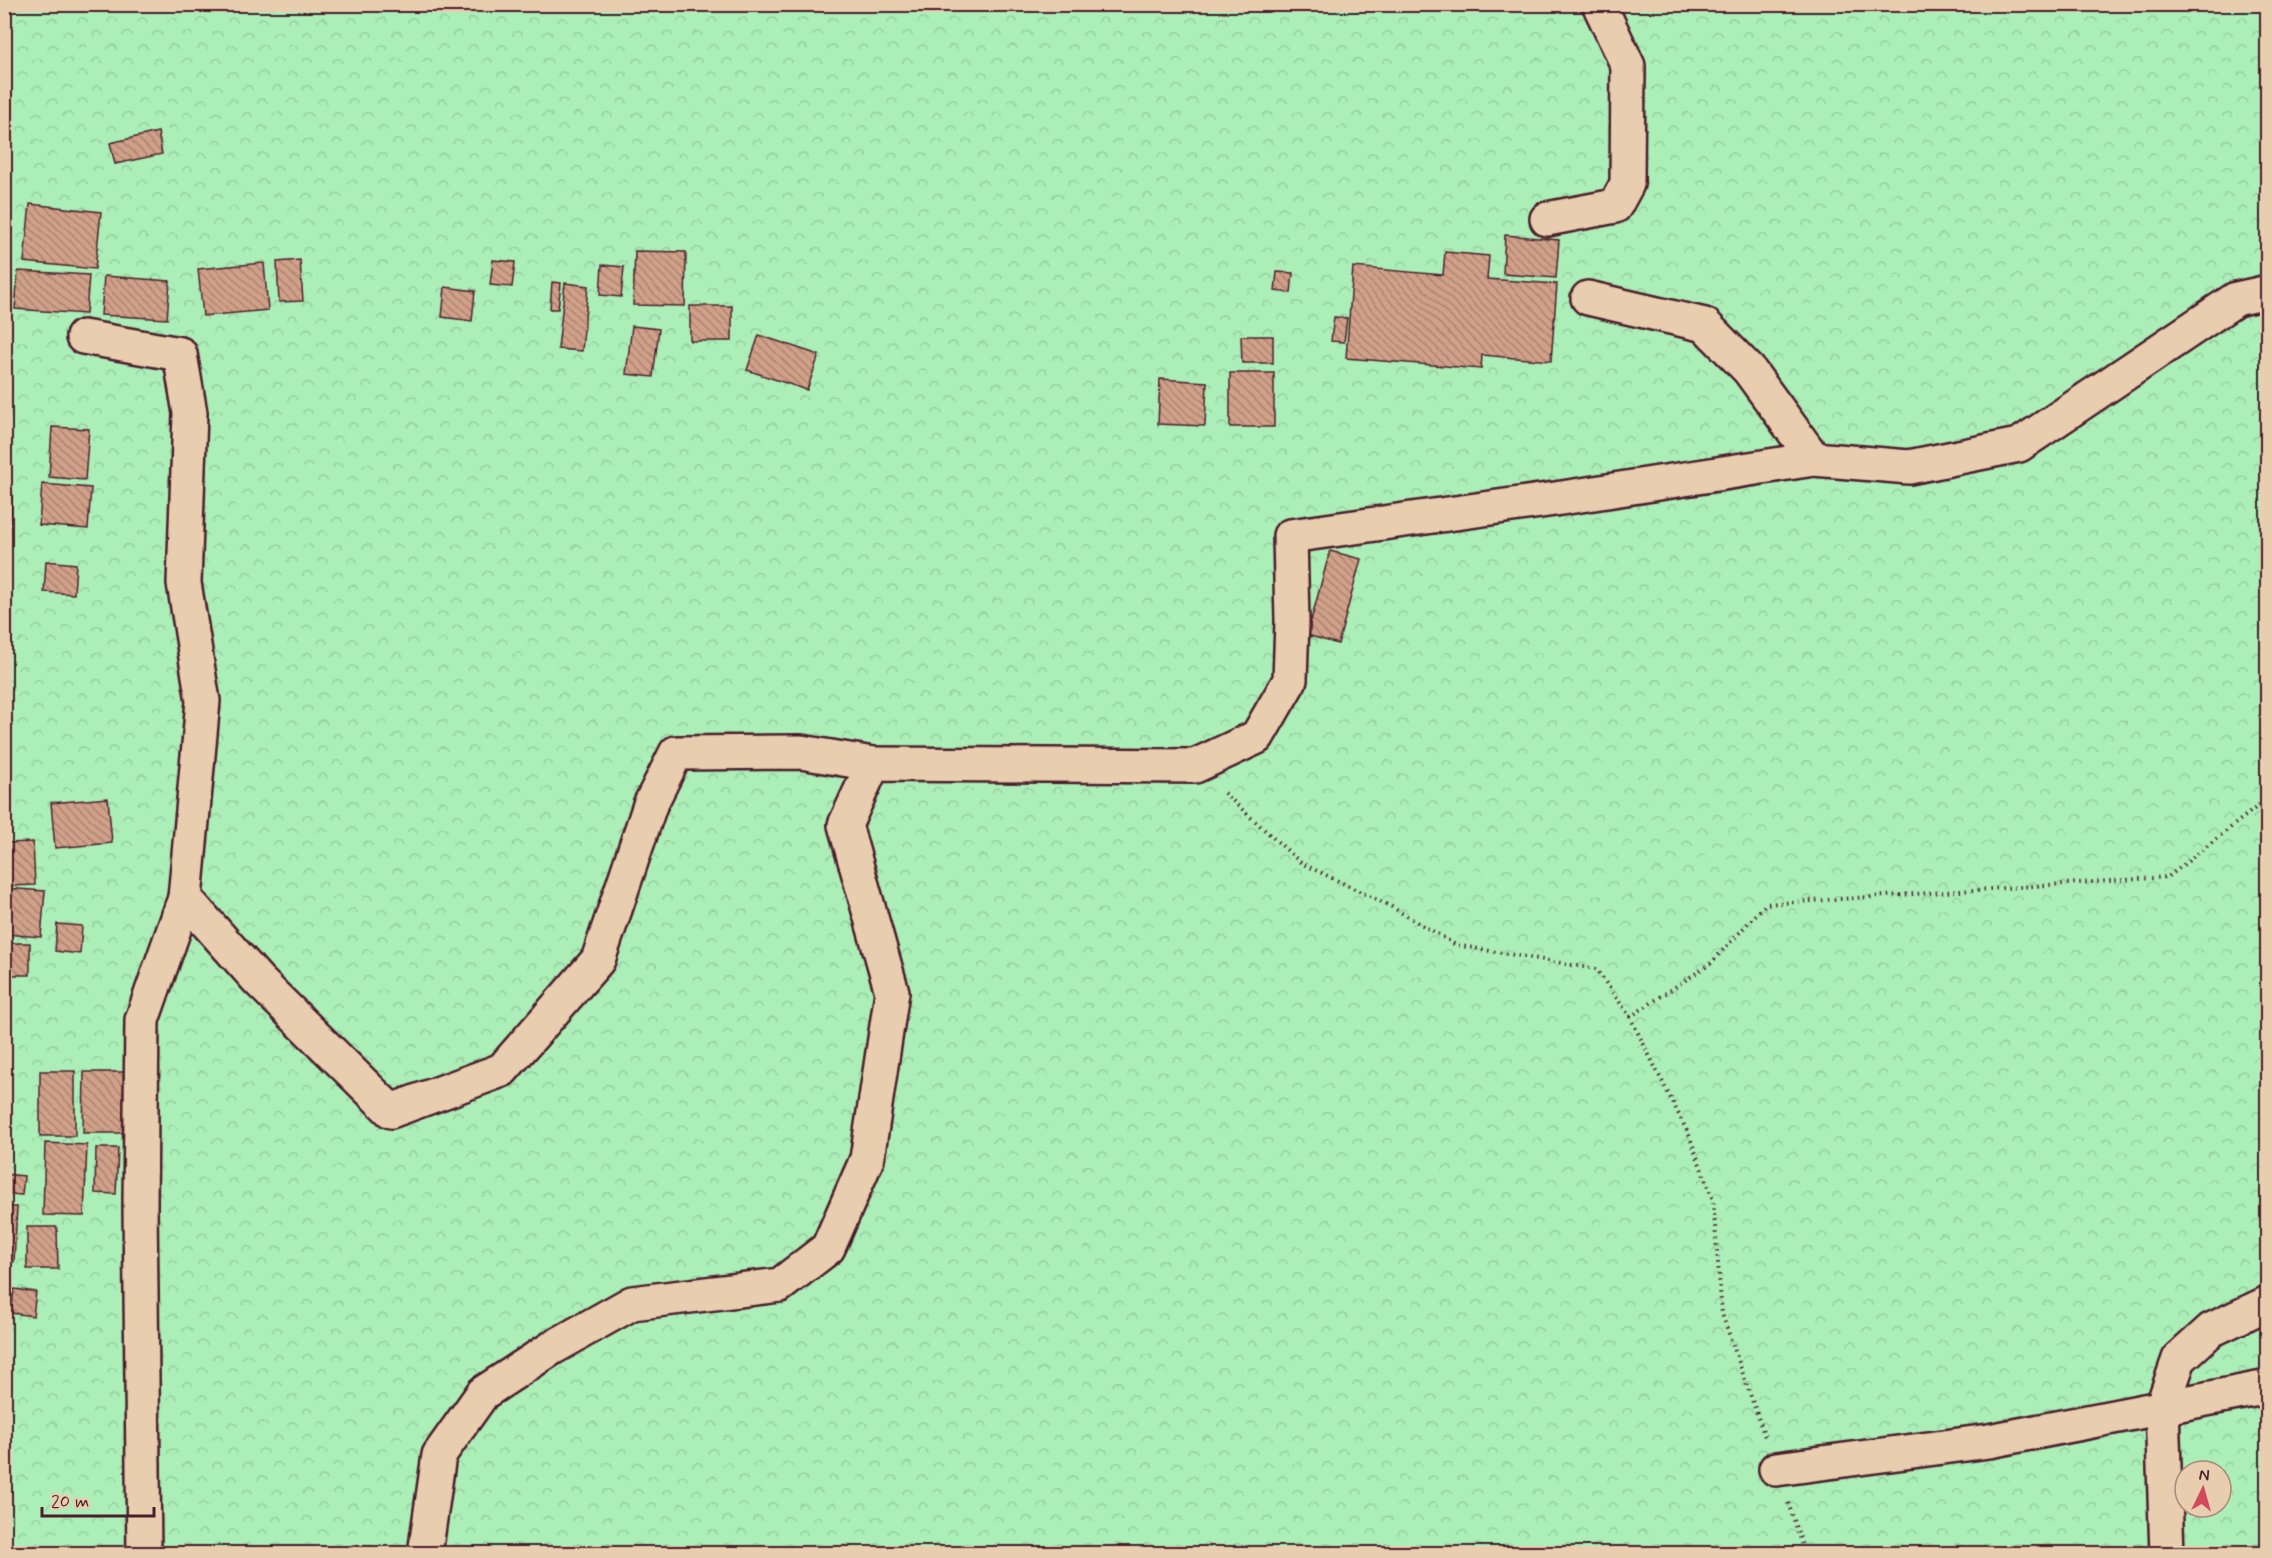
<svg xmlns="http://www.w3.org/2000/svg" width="2272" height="1558" font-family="Mynerve,sans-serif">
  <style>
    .forest { fill: url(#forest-crowns); stroke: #7a8672; stroke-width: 1.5; fill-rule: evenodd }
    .building { fill: url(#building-back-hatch); stroke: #4a1f2b; stroke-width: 1.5 }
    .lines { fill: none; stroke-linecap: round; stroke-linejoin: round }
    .minor-casing { stroke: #4a1f2b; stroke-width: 38 }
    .path { stroke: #4a1f2b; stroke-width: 4; stroke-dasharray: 1.5 4.5; stroke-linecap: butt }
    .minor { stroke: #e8cdaf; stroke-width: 33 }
  </style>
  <defs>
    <pattern id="forest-crowns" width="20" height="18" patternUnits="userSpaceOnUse" patternTransform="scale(1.5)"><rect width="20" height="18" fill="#abeeb8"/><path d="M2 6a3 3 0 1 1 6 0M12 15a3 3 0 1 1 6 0" fill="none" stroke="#95cc9e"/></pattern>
    <pattern id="building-back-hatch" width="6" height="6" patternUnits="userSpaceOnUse" patternTransform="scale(1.5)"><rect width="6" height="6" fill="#d0a188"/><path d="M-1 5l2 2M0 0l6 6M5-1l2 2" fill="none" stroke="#ab836f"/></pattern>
  </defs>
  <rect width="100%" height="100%" fill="#eac8aa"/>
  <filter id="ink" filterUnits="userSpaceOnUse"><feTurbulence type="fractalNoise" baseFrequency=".0167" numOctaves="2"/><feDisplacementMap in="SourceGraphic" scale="12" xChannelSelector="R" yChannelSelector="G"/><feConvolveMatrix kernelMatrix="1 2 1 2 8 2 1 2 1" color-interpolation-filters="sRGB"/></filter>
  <g filter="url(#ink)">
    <!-- forest -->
    <path class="forest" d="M5,5H2267V1553L5,1554ZM2185,1471H2221V1507H2185Z"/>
    <!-- building -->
    <g class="building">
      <path d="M158,132L162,154L115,164L110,143Z"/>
      <path d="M30,204L101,212L95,269L24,262Z"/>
      <path d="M1505,235L1559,240L1556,278L1503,274Z"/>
      <path d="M635,251L686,252L685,306L633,305Z"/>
      <path d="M1445,252L1489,256L1487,279L1557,284L1551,361L1482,355L1481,369L1346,358L1353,267L1443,275Z"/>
      <path d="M300,260L303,301L279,302L277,262Z"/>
      <path d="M493,260L515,262L512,287L490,285Z"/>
      <path d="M264,263L268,310L203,316L198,269Z"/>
      <path d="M602,265L624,267L621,297L600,295Z"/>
      <path d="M18,271L89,275L86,314L15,309Z"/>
      <path d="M1277,272L1293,273L1291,293L1275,291Z"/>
      <path d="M104,276L170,281L167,319L101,315Z"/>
      <path d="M552,282L561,283L558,309H550Z"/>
      <path d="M565,283L588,286L582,351L558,349Z"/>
      <path d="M445,287L475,291L472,321L442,317Z"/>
      <rect x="690" y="306" width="42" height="35"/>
      <path d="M4,315L10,316L9,343H4Z"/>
      <path d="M1334,317L1347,318L1344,342L1331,341Z"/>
      <path d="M632,326L659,329L653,377L626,374Z"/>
      <path d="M759,335L819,355L807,390L747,370Z"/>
      <path d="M1241,336H1273V363H1242Z"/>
      <rect x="1230" y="373" width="44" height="54"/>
      <path d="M1160,379L1207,382L1205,426L1158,424Z"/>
      <path d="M4,383H10L7,450H4Z"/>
      <path d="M52,427L89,429L85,480L49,477Z"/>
      <path d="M42,484L91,488L88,529L39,525Z"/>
      <path d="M4,492H12L10,534H4Z"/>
      <path d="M1330,551L1361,559L1338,644L1307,635Z"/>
      <path d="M46,561L76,564L74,594L44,592Z"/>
      <path d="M108,798L112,843L55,848L51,803Z"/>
      <path d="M33,842L35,885L9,886L7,843Z"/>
      <path d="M4,888L45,891L41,937L4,934Z"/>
      <path d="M57,924L82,926L80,954L55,951Z"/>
      <rect x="7" y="943" width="23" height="32"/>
      <rect x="40" y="1071" width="35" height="65"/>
      <path d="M84,1072H124L125,1133H83Z"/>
      <path d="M4,1100L9,1101L5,1150H4Z"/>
      <path d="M45,1143L87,1145L84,1216L43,1215Z"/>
      <path d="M96,1148H118L116,1194L95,1193Z"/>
      <path d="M4,1174L24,1176L22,1195L4,1194Z"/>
      <path d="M4,1207H17L14,1262L4,1261Z"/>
      <path d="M27,1227H57L58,1269H27Z"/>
      <path d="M14,1289L36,1292L33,1316L11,1313Z"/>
    </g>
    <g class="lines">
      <!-- minor casing -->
      <g class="minor-casing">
        <g id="minor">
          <path d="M1547,219L1615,206L1627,184L1628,66L1599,4"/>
          <path d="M1588,298L1705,325L1749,370L1814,459"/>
          <path d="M83,337L180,354L190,413L184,583L203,701L185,898"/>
          <path d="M1776,1469L1989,1441L2268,1387"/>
          <path d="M144,1554L140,1206L142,1020L185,898L258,980L391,1111L502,1070L598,960L650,805L676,753L801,752L873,764"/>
          <path d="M425,1554L439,1455L483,1393L552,1348L632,1303L780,1285L828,1248L867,1159L892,992L845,825L873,764L1195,766L1257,737L1290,680L1292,621L1290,536L1555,499L1814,459L1909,467L2019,445L2236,299L2268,292"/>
          <path d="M2167,1554L2162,1408L2179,1359L2211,1330L2268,1303"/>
        </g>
      </g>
      <!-- path -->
      <g class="path">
        <path d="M1224,793L1301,863L1390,906L1456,945L1596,969L1630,1017L1689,1135L1713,1200L1722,1314L1765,1437"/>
        <path d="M1630,1017L1711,963L1766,904L2168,877L2268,798"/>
        <path d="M1788,1503L1806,1554"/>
      </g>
      <!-- minor -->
      <use href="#minor" class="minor"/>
    </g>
  </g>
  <!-- margin -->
  <rect width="2272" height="1558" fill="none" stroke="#e8cdaf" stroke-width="24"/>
  <rect x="12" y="12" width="2248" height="1534" fill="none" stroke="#4a1f2b" stroke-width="2" filter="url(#ink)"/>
  <!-- north arrow -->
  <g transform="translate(2203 1489) rotate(5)"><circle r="28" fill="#e8cdaf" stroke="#a9877a" stroke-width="1.5"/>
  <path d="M0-4.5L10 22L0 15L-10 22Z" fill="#d1495b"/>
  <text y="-9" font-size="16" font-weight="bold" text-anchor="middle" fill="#4a1f2b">N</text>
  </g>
  <!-- scale -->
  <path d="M42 1507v9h112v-9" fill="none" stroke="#4a1f2b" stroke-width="3"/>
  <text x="51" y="1507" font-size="18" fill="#4a1f2b" stroke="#e8cdaf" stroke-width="4.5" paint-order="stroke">20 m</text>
</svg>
